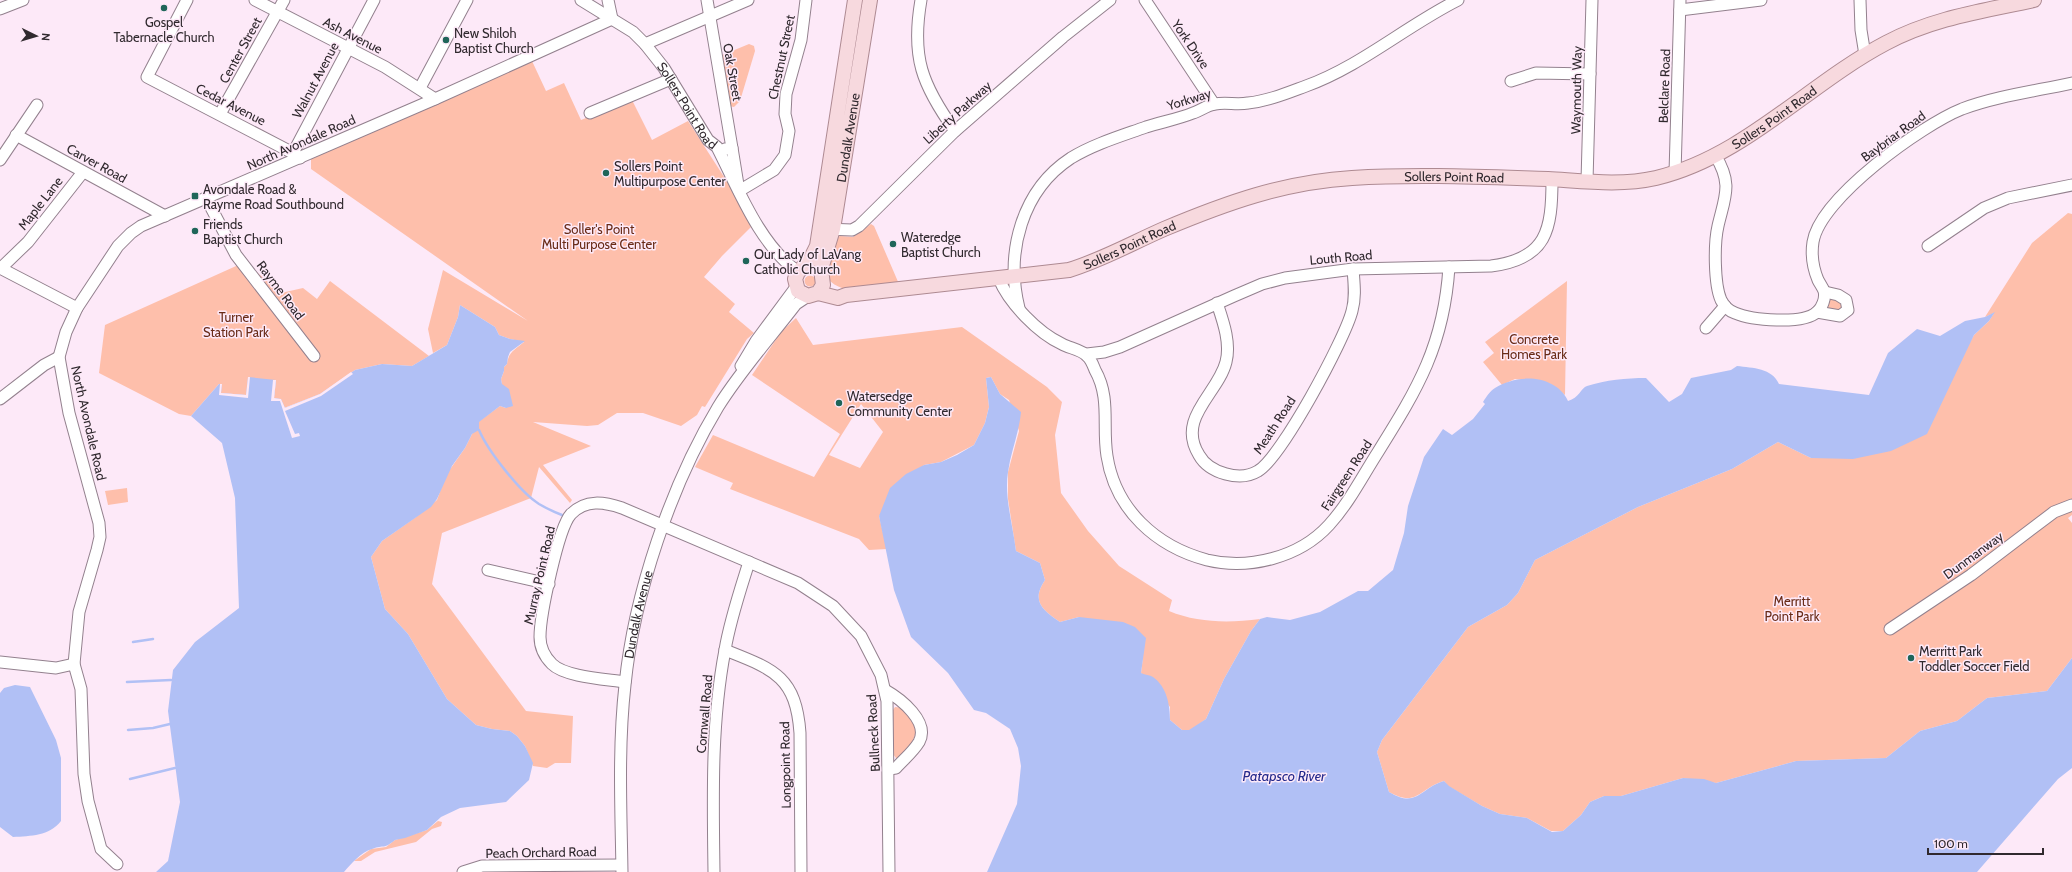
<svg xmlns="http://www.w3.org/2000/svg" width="2072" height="872" font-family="Cabin,sans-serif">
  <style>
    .green { fill: #febfab; fill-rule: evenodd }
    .water { fill: #b1c0f5 }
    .pier { fill: #fde9f8 }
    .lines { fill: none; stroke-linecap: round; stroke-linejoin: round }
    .stream { stroke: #b1c0f5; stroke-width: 2.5 }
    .minor-casing { stroke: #93818e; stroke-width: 13 }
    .major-casing { stroke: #ae8a92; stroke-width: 16 }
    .minor { stroke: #fff; stroke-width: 11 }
    .major { stroke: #f7d9de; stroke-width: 14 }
    .poi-dot { fill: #1f6559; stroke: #fde9f8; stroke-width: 1.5 }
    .labels { text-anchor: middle; stroke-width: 3; stroke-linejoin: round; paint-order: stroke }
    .poi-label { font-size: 13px; fill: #30292e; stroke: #fde9f8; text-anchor: start }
    .street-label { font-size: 13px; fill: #30292e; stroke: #fde9f8 }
    .park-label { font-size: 13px; fill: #692b17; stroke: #fde9f8 }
    .water-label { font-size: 14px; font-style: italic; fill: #24298b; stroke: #fde9f8 }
  </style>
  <rect width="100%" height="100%" fill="#fde9f8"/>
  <!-- green -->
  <g class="green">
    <path d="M749,44L754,46L755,51L740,101L734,107L729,106L720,56Z"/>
    <path d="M532,61L546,91L564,83L581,120L632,100L652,140L688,121L737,197L751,227L722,256L704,277L735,304L729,312L754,333L747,339L705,407L702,406L697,415L681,426L643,413H617L598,425L587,426L533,422L591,446L543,465L572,500L570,503L539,467L531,498L442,533L432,584L526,711L573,716L571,763H555L547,768L533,766L525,746L517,736L510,731L492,729L476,725L447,699L408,634L385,609L371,557L382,541L416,517L437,500L446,475L465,448L478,422L500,406L506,408L501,379L504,371V367L507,364C508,352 516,349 524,342L510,339L499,335L495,327L460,305L458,317L447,345L433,353L428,329L443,270L528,321L311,169V158Z"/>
    <path d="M2068,213L2072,214V515L2068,518L2072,523V658L2047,691L1987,698L1957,721L1920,731L1886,758L1796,761L1716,783L1683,778L1621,796H1604L1590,802L1581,815L1563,831H1551L1527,818L1500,814L1482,806L1448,786L1444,781C1419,788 1418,808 1389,792L1377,752L1382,740L1468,627L1507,605L1518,593L1535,560L1638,507L1732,469L1778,442L1811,458L1964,353L1974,335L1989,321L1994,313L1985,317L2032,243Z"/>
    <path d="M871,224L874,226L899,284C876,287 839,300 825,274L835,238L840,236L853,237Z"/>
    <path d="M245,262L281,293L303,288L317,299L330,281L429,356L412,366L382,364L355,370L320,394L284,408L274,399L276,380L246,395L221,393L219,384L191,416L179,414L99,373L105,325Z"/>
    <circle cx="810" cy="281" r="5.5"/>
    <path d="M1567,281L1565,395L1551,384L1515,379L1502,385L1483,362L1494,353L1485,342Z"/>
    <path d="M1831,297L1845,303L1841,312L1828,310L1827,306Z"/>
    <path d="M796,318L813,345L962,327L1047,387L1062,402L1055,435L1061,493L1088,531L1119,566L1172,600L1169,611C1198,623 1229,623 1260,619L1251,631L1224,679L1206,719L1190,731L1182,730L1170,720V707L1141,673L1143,657L1079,617L1060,622C1042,610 1031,601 1045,580L1040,563L1016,551L1008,499V472L1019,431L1009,400L1000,394L991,377L986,378L989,407L985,423L974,445L941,462L924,465L879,516L887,549L869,550L859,539L730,489L733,483L695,467L713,435L814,477L840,434L752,375L781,332ZM861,404L883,432L860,468L829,455Z"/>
    <path d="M127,488L128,502L108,505L105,491Z"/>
    <path d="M895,707C901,707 903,710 908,714C925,729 911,745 900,758H896L893,754V710Z"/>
    <path d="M438,821L442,822L441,826L432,829L416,842L375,852L361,861H354L371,849L386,847L395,840L427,830Z"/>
  </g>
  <!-- water -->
  <g class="water">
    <path d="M460,305L495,327L499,335L510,339L525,341L510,352L508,357L507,364L504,367V371L501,379L502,384L509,389L513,406L506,408L500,406L479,422V430L472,434L465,448L452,466L437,499L431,507L382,541L371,557L385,609L408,634L447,699L476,725L492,729L510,731L517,736L525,746L533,763L529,780L506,802L460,808L441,817L427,830L405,838L395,840C383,850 385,844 372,849C361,852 351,864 344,872H156L168,861L180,802L168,711L173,670L195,642L239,608L235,498L222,443L191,416L219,384H222L221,393L246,395L248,377L276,380L274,398L281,399L285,408L320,394L355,370L382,364L412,366L447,345L458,317Z"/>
    <path d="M1995,312L1989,321L1974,335L1927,434L1891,451L1853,459L1811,458L1778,442L1732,469L1638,507L1535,560L1518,593L1507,605L1468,627L1382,740L1377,752L1389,792C1417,809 1420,788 1444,781L1449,786L1482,806L1500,814L1527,818L1552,832L1563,831L1581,815L1590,802L1604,796H1621L1683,778L1704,779L1716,783L1796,761L1886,758L1920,731L1957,721L1987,698L2047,691L2072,658V768L2058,779L1977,872H987L1017,804L1021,766L1018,748L1010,729L986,713L974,710L948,673L911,637L894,590L879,516L890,488L906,474L924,465L941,462L957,455L974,445L985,423L989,407L986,378L991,377L1000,394L1021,412C1019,433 1011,451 1008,472C1004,497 1013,525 1016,551L1040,563L1045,580C1031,601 1042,610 1060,622L1079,617L1123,622L1135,627L1146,638L1141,673C1145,675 1150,675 1153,677C1167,687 1170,705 1170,720L1182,730H1189L1206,719L1224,679L1251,631L1260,619L1267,617L1290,620L1320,612L1358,591H1368L1393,570L1404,533L1408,506L1424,457L1443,429L1452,435L1473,419L1485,404L1483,402C1486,397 1490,391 1495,388C1518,373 1556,375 1568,401C1579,398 1581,388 1587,386C1606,380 1626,378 1646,378L1669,402L1682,394L1691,378L1731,370L1737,366C1753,368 1772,368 1779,384L1869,395L1888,353L1917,329L1940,336L1965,321L1985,317Z"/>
    <path d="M15,685L30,687L56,740L61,758V821C49,836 31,836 13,837L0,827V693L4,688Z"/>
  </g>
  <!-- pier -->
  <g class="pier">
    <path d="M351,372L353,374L321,396L285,411L295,434L299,433L300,436L292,438L280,401H271L273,380H276L274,398L281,399L285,408L320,394Z"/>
    <path d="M248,377H250L248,398L219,395L220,384H222L221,393L246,395Z"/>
  </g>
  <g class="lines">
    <!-- stream -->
    <g class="stream">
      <path d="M479,430C488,451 520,492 539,504C546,508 554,512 562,515"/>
      <path d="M133,642L153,639"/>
      <path d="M127,682L171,680"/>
      <path d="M128,730L153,728L170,724"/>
      <path d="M130,779L175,768"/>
    </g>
    <!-- minor casing -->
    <g class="minor-casing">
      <g id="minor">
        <path d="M187,0L147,77L293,153L300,158"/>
        <path d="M255,0L385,67L435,99"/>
        <path id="s1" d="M581,0L633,32L645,44L664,68L708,140L717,147C738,188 759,244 798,272"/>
        <path d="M608,0L612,19"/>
        <path d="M707,0L732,148L725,149"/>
        <path d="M921,0C911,57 922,85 955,131"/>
        <path d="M1145,0L1214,104"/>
        <path d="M1860,0L1861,30L1865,55"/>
        <path d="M0,9L23,0"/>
        <path d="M1680,10L1761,0"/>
        <path d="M645,44L748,0"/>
        <path d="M1511,81L1536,73L1590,74"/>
        <path d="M420,88L467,0"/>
        <path d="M590,113L671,79"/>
        <path d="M220,114L284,0"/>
        <path d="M16,135L165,216"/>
        <path d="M732,148L739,191L774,170L785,155L789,131L785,114L786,94L801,40L806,0"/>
        <path d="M293,153L374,0"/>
        <path d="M1715,155C1733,184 1725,196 1718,226C1714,243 1714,284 1721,300C1724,306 1729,311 1735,313C1751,320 1803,325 1817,312C1822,308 1826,298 1824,291C1823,288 1820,284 1818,280C1813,268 1811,255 1813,242C1820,198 1922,125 1962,109C1997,96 2036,91 2072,83"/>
        <path d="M0,160L37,105"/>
        <path d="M1675,173L1680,0"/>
        <path d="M1587,181L1592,0"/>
        <path d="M206,198L236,255L314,356"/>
        <path d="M825,229L852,230L859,226L955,131L1063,37L1110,0"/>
        <path d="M1928,246L1984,208L2008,198L2072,185"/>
        <path d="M0,268L77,308"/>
        <path d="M1,268L28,242L83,172"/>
        <path d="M999,279C1009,303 1038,333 1062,344C1069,348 1082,350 1087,356C1091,359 1093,365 1095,370C1111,398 1102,426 1107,456C1111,482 1123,505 1141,523C1160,542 1181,553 1207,560C1248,570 1299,558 1329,525C1349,503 1362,477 1378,452C1418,388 1444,345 1449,267"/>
        <path d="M1217,303C1223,321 1231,343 1226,362C1218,394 1176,418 1199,455C1209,473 1240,482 1258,471C1281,458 1345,339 1352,311C1356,297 1354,283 1353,269"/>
        <path d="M1019,308C1005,252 1022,190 1071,158C1094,144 1121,136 1146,127C1162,122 1178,119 1193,113C1200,111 1207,105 1215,104C1226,102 1237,105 1248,103C1268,101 1287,93 1306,86C1361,66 1406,26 1458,0"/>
        <path d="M1817,312L1840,316L1848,310L1846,300L1838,295L1825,292"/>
        <path d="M1706,328L1725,306"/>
        <path d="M1087,354L1104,352L1120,347L1234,296L1262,284L1285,278L1353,269L1491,266C1547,259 1552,230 1552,179"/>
        <path d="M741,366L756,341L796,287"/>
        <path d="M0,399L44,365L59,357"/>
        <path d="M488,570L549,584"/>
        <path d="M1890,629L1971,575L2054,512L2072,505"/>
        <path d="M725,650C773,669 796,676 800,733L801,872"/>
        <path d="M0,662L56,668L74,664"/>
        <path d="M625,682C606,679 565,677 552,664C545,657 540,647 540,637C540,616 558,528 571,514C586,499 604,502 622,508L798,583L833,606L861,636L881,675L887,701L889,872"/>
        <path d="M885,690C901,699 930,722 919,742C913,752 903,760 896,768L889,769"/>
        <path d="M117,864L101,849L88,801L84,774L81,689L74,664L79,612L97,550L100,537L99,523L69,413L59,357L66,332L77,308L118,246L131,233L141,226L435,99L612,19"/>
        <path d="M463,872L482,866L621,865"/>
        <path id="s2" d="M622,872C621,810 618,747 625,685C634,594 671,485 718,407C741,370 770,338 796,304L808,296"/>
        <path d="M714,872C713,798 711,723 725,650C730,620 740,591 749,562"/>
      </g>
    </g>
    <!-- major casing -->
    <g class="major-casing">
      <g id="major">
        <path id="s3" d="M855,0L817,246L810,260L798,272L795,279L798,291L808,296L818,293L823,285L821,269L833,229L870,0"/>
        <path id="s4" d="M818,293L838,298L846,295L1069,270C1102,260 1132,243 1164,229C1226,203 1284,182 1352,178C1417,174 1483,177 1548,179C1583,181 1621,186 1656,178C1744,157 1808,84 1886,43C1933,18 1983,11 2034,0"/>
      </g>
    </g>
    <!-- minor -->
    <use href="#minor" class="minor"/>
    <!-- major -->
    <use href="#major" class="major"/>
  </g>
  <!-- markers -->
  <g class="poi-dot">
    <circle cx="164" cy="8" r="4"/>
    <circle cx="446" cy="40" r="4"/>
    <circle cx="606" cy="173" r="4"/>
    <rect x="191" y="192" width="8" height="8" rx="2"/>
    <circle cx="195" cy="231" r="4"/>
    <circle cx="893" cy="244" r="4"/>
    <circle cx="746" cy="261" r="4"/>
    <circle cx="839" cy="403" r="4"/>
    <circle cx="1911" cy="658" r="4"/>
  </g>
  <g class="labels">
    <!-- poi labels -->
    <g class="poi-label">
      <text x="164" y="27" text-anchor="middle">Gospel<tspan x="164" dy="15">Tabernacle Church</tspan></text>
      <text x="454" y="38">New Shiloh<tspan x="454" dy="15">Baptist Church</tspan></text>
      <text x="614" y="171">Sollers Point<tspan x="614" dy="15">Multipurpose Center</tspan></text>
      <text x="203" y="194">Avondale Road &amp;<tspan x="203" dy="15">Rayme Road Southbound</tspan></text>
      <text x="203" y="229">Friends<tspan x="203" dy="15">Baptist Church</tspan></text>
      <text x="901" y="242">Wateredge<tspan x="901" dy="15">Baptist Church</tspan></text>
      <text x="754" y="259">Our Lady of LaVang<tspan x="754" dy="15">Catholic Church</tspan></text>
      <text x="847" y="401">Watersedge<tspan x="847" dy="15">Community Center</tspan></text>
      <text x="1919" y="656">Merritt Park<tspan x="1919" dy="15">Toddler Soccer Field</tspan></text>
    </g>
    <!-- street labels -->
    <g class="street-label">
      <text transform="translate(353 35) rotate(27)" y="5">Ash Avenue</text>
      <text transform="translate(1191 44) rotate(56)" y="5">York Drive</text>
      <text transform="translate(240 50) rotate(-61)" y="5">Center Street</text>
      <text transform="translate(781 57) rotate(-78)" y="5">Chestnut Street</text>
      <text transform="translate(733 72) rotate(80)" y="5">Oak Street</text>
      <text transform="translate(315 80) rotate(-62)" y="5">Walnut Avenue</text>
      <text transform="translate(1664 86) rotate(-88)" y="5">Belclare Road</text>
      <text transform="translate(1576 90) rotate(-89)" y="5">Waymouth Way</text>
      <text transform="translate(1189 99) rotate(-17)" y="5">Yorkway</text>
      <text transform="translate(231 104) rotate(27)" y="5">Cedar Avenue</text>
      <text dy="5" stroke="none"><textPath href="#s1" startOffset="153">Sollers Point Road</textPath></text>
      <text transform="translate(957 112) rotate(-42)" y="5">Liberty Parkway</text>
      <text dy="5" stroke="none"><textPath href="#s4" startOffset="991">Sollers Point Road</textPath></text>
      <text transform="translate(1893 136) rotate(-36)" y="5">Baybriar Road</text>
      <text dy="5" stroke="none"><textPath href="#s3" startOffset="483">Dundalk Avenue</textPath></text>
      <text transform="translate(301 142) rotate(-24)" y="5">North Avondale Road</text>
      <text transform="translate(97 163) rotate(29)" y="5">Carver Road</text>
      <text dy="5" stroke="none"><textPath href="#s4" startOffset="655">Sollers Point Road</textPath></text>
      <text transform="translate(40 203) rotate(-52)" y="5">Maple Lane</text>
      <text dy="5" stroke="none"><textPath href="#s4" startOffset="319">Sollers Point Road</textPath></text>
      <text transform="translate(1341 257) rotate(-5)" y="5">Louth Road</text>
      <text transform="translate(281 290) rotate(53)" y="5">Rayme Road</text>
      <text transform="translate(89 423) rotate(77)" y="5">North Avondale Road</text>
      <text transform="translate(1274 425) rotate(-57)" y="5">Meath Road</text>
      <text transform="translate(1346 475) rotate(-57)" y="5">Fairgreen Road</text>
      <text transform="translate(1973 555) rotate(-36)" y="5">Dunmanway</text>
      <text transform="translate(539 575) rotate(-77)" y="5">Murray Point Road</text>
      <text dy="5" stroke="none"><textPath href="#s2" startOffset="259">Dundalk Avenue</textPath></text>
      <text transform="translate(704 714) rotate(-85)" y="5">Cornwall Road</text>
      <text transform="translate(873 733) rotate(-93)" y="5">Bullneck Road</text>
      <text transform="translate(785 765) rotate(-91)" y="5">Longpoint Road</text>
      <text transform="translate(541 852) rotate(-1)" y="5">Peach Orchard Road</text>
    </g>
    <!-- park labels -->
    <g class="park-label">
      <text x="599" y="234">Soller's Point<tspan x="599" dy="15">Multi Purpose Center</tspan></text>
      <text x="236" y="322">Turner<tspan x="236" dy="15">Station Park</tspan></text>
      <text x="1534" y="344">Concrete<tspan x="1534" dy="15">Homes Park</tspan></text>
      <text x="1792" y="606">Merritt<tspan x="1792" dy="15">Point Park</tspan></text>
    </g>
    <!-- water labels -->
    <g class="water-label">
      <text x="1284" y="781">Patapsco River</text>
    </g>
  </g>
  <!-- north arrow -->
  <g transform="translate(36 36) rotate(95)" stroke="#fde9f8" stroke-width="3" paint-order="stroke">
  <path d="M0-3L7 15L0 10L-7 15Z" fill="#30292e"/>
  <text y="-6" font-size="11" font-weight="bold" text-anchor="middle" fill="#30292e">N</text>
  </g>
  <!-- scale -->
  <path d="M1928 848v6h115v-6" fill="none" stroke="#30292e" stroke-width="2"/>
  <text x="1934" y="848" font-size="12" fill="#30292e" stroke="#fde9f8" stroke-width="3" paint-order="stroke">100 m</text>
</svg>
